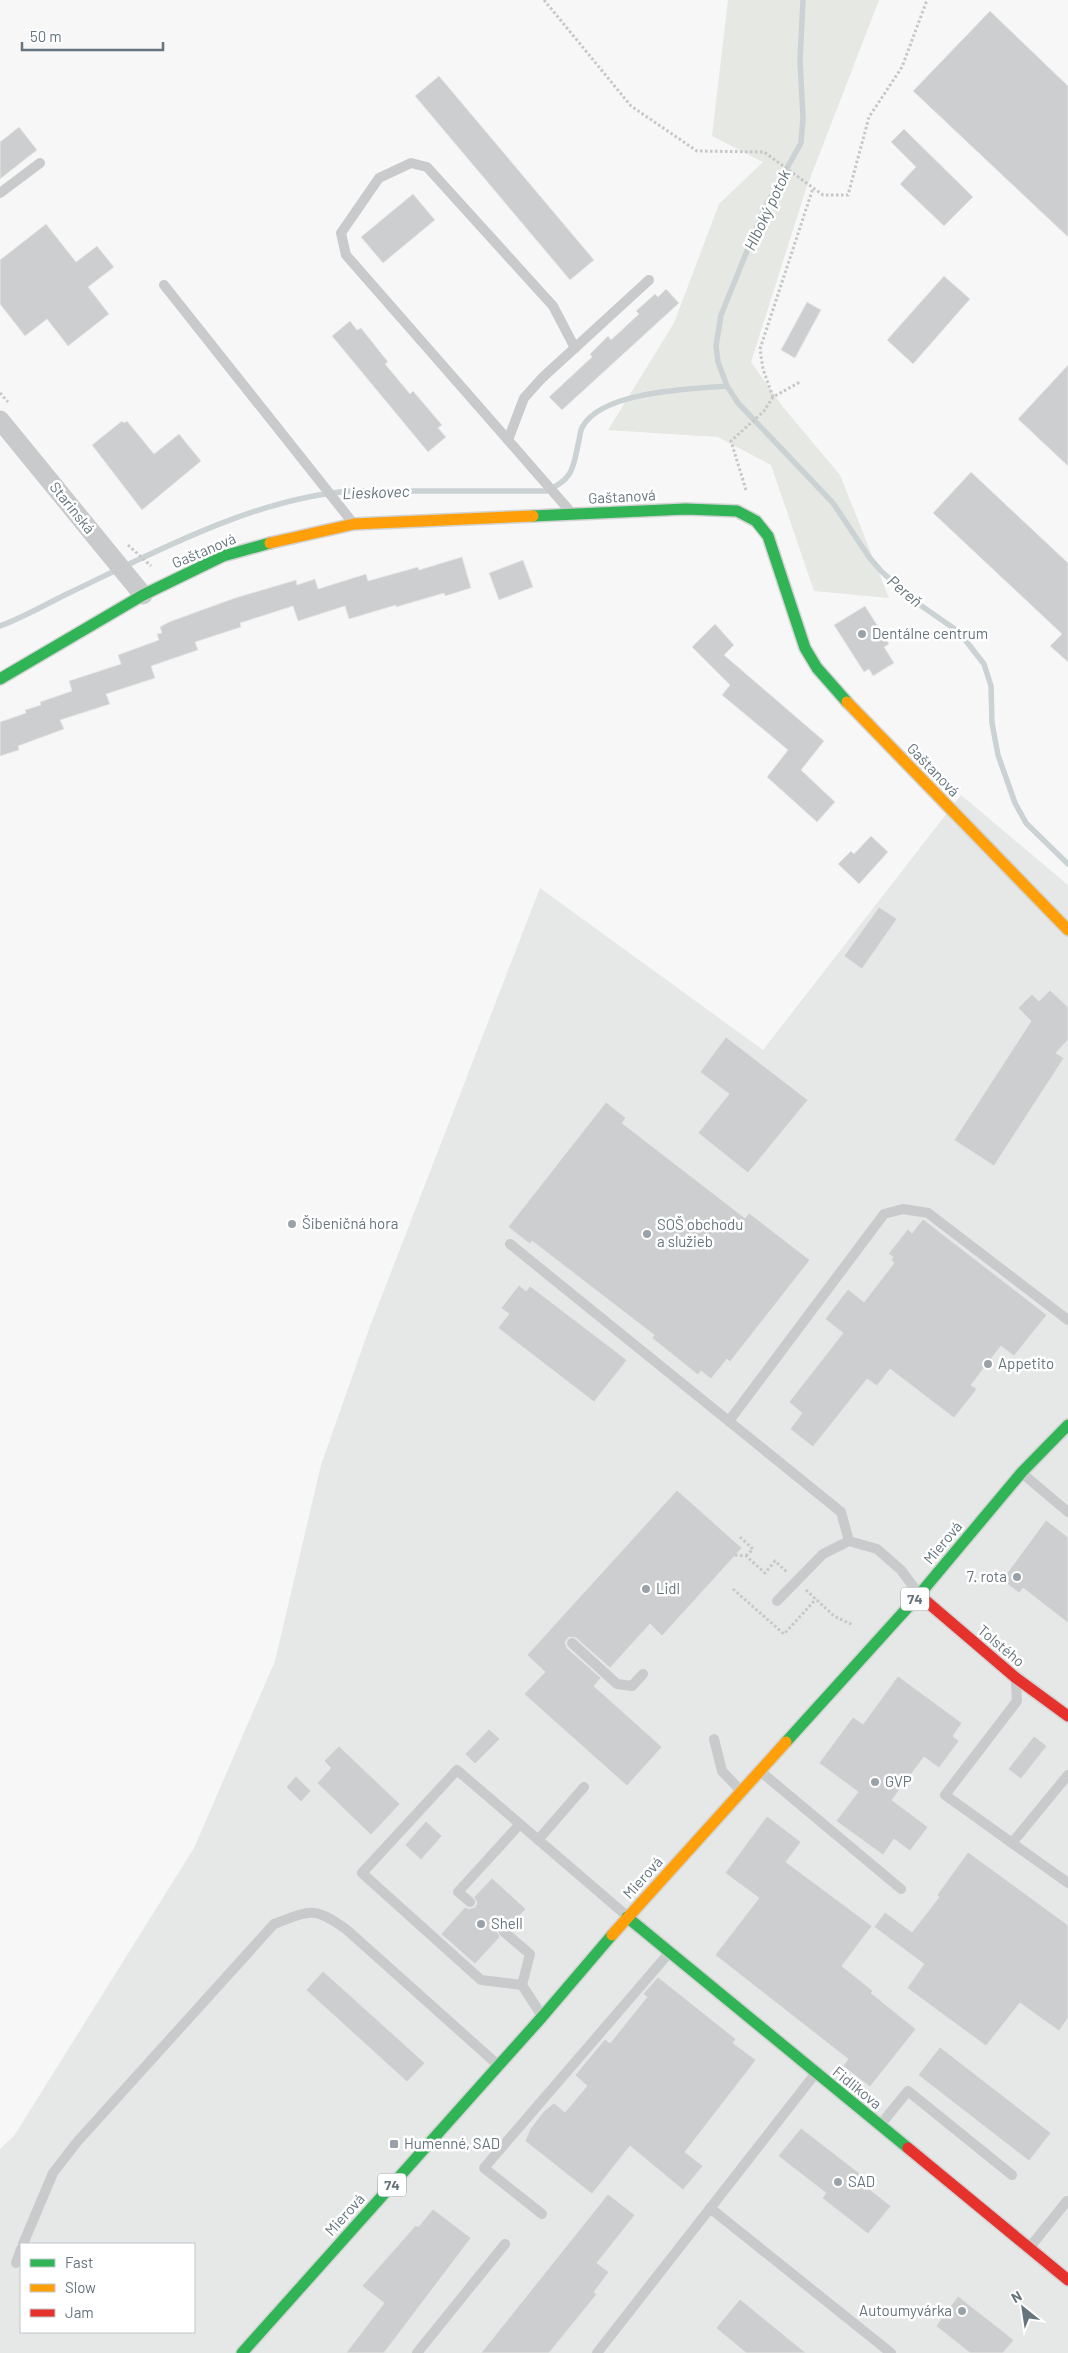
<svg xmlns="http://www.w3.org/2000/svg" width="1068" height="2353" font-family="Barlow,sans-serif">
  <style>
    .built { fill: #e6e7e7; fill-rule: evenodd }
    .green { fill: #e6e8e4 }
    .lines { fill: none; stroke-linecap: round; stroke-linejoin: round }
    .stream { stroke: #cad2d4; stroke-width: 5.5 }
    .building { fill: #cdcecf; stroke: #e6e6e6 }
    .fast-casing { stroke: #d2d3d4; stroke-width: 14 }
    .slow-casing { stroke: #d2d3d4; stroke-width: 14 }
    .jam-casing { stroke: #d2d3d4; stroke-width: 14 }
    .path { stroke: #c7c7c8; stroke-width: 3; stroke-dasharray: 2.5 2.5; stroke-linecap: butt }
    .lane { stroke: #c8cacb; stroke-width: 10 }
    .street { stroke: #c8cacb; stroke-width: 19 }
    .fast { stroke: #30b455; stroke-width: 11 }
    .slow { stroke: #ff9f0a; stroke-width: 11 }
    .jam { stroke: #e5322d; stroke-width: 11 }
    .poi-dot { fill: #99a2a8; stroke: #fff; stroke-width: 2 }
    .labels { text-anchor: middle; stroke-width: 5; stroke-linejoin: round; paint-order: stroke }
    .shield { fill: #fff; stroke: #949ea4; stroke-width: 1 }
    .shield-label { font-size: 14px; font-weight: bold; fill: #66757d }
    .street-label { font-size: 15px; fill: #66757d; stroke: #fff }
    .poi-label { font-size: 15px; fill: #66757d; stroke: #fff; text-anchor: start }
    .water-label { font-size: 16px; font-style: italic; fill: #617378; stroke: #fff }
  </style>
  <rect width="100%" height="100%" fill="#f7f7f7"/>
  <!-- built -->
  <path class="built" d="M961,795L1068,885V2353H0V2149L14,2136L194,1848L275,1661L321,1465L369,1329L540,888L763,1050ZM21,2244H194V2332H21Z"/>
  <!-- green -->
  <path class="green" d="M728,0H879L806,189L751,362L783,407L840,475L889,598L814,591L771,465L718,437L608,430L674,323L719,204L763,162L712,136Z"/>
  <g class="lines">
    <!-- stream -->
    <g class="stream">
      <path d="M803,0L800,60L803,118L801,143L765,207L721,315L716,346L718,362L727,386L738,403L833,503L869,557L881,571L913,600L959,632L984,664L991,686L992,723L998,755L1015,803L1026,823L1068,864"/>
      <path d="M0,626C24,617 46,604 69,593C155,552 255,498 351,491H546C574,479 573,468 579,440C580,436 580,430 583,426C603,391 691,389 727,386"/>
    </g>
  </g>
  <!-- building -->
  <g class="building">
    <path d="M990,11L1068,86V237L913,91Z"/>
    <path d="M439,76L594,260L570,280L415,96Z"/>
    <path d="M19,127L37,150L0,179V142Z"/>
    <path d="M904,129L973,197L944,226L900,184L916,167L891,142Z"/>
    <path d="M413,194L435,220L383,263L361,237Z"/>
    <path d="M46,224L76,262L97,246L114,267L88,287L109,314L68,346L47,319L25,336L0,304V260Z"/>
    <path d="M944,276L970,299L913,364L887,340Z"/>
    <path d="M666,289L679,303L562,410L549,397L592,357L590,354L608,336L611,340L639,314L636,311L655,294L658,297Z"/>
    <path d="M807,302L821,310L795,358L781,350Z"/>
    <path d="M350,321L357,330L361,328L388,362L385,364L410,394L413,391L442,425L438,428L446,437L428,452L332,336Z"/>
    <path d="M1068,365V466L1018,419Z"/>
    <path d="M122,421L124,423L127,421L154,454L179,434L201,461L142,510L92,445Z"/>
    <path d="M971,472L1068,563V662L1050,646L1062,634L933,513Z"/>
    <path d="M462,557L471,588L445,596L444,593L396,607V605L349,619L345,606L298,621L293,606L240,623L241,627L195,642L198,650L151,666L155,678L106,694L110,704L60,720L64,729L18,746L19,750L0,756V722L26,713L25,710L41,705L40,702L72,691L69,681L121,664L118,655L159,640L157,634L162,633L160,627L169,622L235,598L296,580L297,585L315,579L318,589L366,574L368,581L418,567L419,570Z"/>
    <path d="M523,560L533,587L499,600L489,573Z"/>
    <path d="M865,606L889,644L884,647L894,663L873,676L869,669L864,672L834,625Z"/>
    <path d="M715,624L734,645L724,655L824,741L801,770L835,802L817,822L767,777L788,750L722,695L730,685L692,647Z"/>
    <path d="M871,836L888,852L859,884L838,864L851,851L854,854Z"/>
    <path d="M879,907L897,919L862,969L844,956Z"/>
    <path d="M1050,990L1068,1007V1040L1056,1053L1064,1058L994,1166L954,1140L1031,1021L1018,1008L1032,994L1039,1001Z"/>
    <path d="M726,1037L808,1100L748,1173L698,1133L729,1094L700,1072Z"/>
    <path d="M606,1102L626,1118L622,1123L745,1218L749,1213L810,1260L730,1362L727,1359L711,1379L701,1371L698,1375L652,1338L654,1335L532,1241L530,1244L508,1227Z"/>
    <path d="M923,1219L1047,1315L1014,1356L1001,1346L971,1385L977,1389L954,1418L890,1369L877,1386L867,1379L813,1447L790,1429L802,1413L789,1402L843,1333L825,1319L848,1289L864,1302L894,1263L891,1260L893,1257L888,1254L908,1229L912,1233Z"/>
    <path d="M519,1285L526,1291L530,1286L627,1360L594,1402L498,1328L509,1314L501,1308Z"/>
    <path d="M677,1490L742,1548L662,1636L650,1624L610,1668L576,1638L569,1637L565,1642L567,1648L601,1678L594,1686L662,1747L627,1786L524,1694L545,1672L527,1655Z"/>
    <path d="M1046,1520L1068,1537V1623L1023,1588L1019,1593L1002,1580Z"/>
    <path d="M898,1676L962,1723L953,1736L959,1741L939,1768L924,1757L892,1800L928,1827L910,1851L894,1839L883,1855L836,1821L858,1792L819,1763L853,1717L863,1724Z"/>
    <path d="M489,1729L500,1739L475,1764L465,1754Z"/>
    <path d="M1034,1736L1047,1746L1021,1779L1008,1769Z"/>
    <path d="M339,1746L400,1804L371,1835L317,1783L331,1768L324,1761Z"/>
    <path d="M296,1776L311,1791L301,1802L286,1787Z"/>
    <path d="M767,1816L801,1842L786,1862L872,1926L842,1966L873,1991L871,1993L916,2029L870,2087L843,2066L848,2059L715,1955L759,1898L725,1873Z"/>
    <path d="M426,1821L442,1836L421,1860L405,1845Z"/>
    <path d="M968,1852L1068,1925V2018L1059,2031L1020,2003L986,2046L907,1988L924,1964L874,1927L885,1912L912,1932L939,1897L937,1895Z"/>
    <path d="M492,1878L526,1909L509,1927L505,1925L499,1927L497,1931L500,1937L475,1964L441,1934L465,1907L469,1909L475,1907L477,1903L474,1897Z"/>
    <path d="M323,1971L425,2063L407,2082L306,1990Z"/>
    <path d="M658,1977L736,2039L733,2043L756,2060L685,2152L703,2166L683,2190L630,2146L592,2194L525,2141L530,2129L544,2111L554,2103L565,2112L587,2086L575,2075L605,2039L610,2043L647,1997L643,1994Z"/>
    <path d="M940,2047L1051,2133L1029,2161L918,2075Z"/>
    <path d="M801,2128L867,2179L864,2185L891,2206L868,2234L822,2198L826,2193L778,2156Z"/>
    <path d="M608,2194L635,2215L597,2263L609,2272L594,2292L597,2294L549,2353H481Z"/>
    <path d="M433,2209L471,2238L384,2353H346L384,2303L362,2286L416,2225L418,2227Z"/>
    <path d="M958,2296L1014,2340L1003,2353H970L936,2326Z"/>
    <path d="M740,2299L806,2353H746L716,2328Z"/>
  </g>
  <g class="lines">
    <!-- fast casing -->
    <g class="fast-casing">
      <g id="fast">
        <path d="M533,516L686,509L737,511L756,521L768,536L805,648L817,668L847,702"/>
        <path d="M0,679L143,595L223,556L270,543"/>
        <path d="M786,1742L919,1595L1022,1472L1068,1425"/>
        <path d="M627,1917L908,2148"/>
        <path d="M242,2353L542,2017L612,1935"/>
      </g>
    </g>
    <!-- slow casing -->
    <g class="slow-casing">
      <g id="slow">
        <path d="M270,543L354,524L533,516"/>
        <path d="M847,702L1068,930"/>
        <path d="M612,1935L786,1742"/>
      </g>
    </g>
    <!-- jam casing -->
    <g class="jam-casing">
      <g id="jam">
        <path d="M919,1595L1016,1678L1068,1716"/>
        <path d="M908,2148L1068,2280"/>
      </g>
    </g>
    <!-- path -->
    <g class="path">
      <path d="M544,0L631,106L697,151L764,152L823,195H848L869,117L902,67L927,0"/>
      <path d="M0,393L8,402"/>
      <path d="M773,397L763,369L760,349L813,188"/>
      <path d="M746,490L731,441L764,411L773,397L800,382"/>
      <path d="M128,545L151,566"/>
      <path d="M740,1537L753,1549L746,1556"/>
      <path d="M735,1555L746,1556L765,1573L775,1561L787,1572"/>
      <path d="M733,1589L784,1634L816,1599"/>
      <path d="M806,1590L834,1616L853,1625"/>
    </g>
    <!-- lane -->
    <g class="lane">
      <path d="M0,193L40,163"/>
      <path d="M164,285L353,523"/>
      <path d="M508,440L346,255L341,233L379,178L411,163L427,167L553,306L575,348"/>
      <path d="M569,510L508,440L524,398L542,378L649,280"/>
      <path d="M510,1244L841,1512L849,1541"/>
      <path d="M729,1421L884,1214L903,1209L928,1213L1068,1320"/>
      <path d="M1023,1474L1068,1512"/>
      <path d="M777,1601L823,1554L849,1541L877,1549L901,1570L918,1593"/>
      <path d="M572,1643L617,1684L632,1686L643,1674"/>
      <path d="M1016,1684L1017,1701L945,1795L1068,1883"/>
      <path d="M714,1739L722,1771L741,1791"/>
      <path d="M760,1771L901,1889"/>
      <path d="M538,1840L584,1787"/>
      <path d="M1012,1843L1068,1775"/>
      <path d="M470,1902L458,1892L520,1824"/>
      <path d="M504,1932L530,1954L522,1985L542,2016"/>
      <path d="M522,1985L481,1980L362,1873L457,1770L627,1916"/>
      <path d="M881,2124L908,2091L1012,2175"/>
      <path d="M710,2208L891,2353"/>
      <path d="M542,2214L484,2168L669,1953"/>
      <path d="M23,2244L53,2173L77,2142L274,1924C311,1910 314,1906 347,1930L498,2065"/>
      <path d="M1030,2247L1067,2201"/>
      <path d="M16,2263L21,2249"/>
      <path d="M417,2353L505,2244"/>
      <path d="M597,2353L815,2074"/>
    </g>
    <!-- street -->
    <path class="street" d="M0,420L143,595"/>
    <!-- fast -->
    <use href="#fast" class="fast"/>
    <!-- slow -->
    <use href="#slow" class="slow"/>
    <!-- jam -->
    <use href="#jam" class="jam"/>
  </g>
  <!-- markers -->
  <g class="poi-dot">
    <circle cx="862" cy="634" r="5"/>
    <circle cx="292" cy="1224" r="5"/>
    <circle cx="647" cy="1234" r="5"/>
    <circle cx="988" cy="1364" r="5"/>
    <circle cx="1017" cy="1577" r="5"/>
    <circle cx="646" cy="1589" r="5"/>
    <circle cx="875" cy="1782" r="5"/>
    <circle cx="481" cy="1924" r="5"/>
    <rect x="389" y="2139" width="10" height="10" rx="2.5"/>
    <circle cx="838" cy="2182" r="5"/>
    <circle cx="962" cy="2311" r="5"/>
  </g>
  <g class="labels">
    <!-- shield labels -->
    <g class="shield">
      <rect x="901" y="1587.5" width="28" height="23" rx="4"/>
      <rect x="378" y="2173.5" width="28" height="23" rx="4"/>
    </g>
    <g class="shield-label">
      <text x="915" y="1604">74</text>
      <text x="392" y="2190">74</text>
    </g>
    <!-- street labels -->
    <g class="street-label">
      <text transform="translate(622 497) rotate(-3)" y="5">Gaštanová</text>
      <text transform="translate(72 508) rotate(51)" y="5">Starinská</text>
      <text transform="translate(204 551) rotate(-23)" y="5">Gaštanová</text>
      <text transform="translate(933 770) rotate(46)" y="5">Gaštanová</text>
      <text transform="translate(943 1543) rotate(-50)" y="5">Mierová</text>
      <text transform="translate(1001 1646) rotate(40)" y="5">Tolstého</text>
      <text transform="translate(643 1878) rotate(-48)" y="5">Mierová</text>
      <text transform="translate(857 2088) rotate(39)" y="5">Fidlikova</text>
      <text transform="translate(345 2215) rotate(-48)" y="5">Mierová</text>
    </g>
    <!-- poi labels -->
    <g class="poi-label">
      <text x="872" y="639">Dentálne centrum</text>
      <text x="302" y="1229">Šibeničná hora</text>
      <text x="657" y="1230">SOŠ obchodu<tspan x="657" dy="17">a služieb</tspan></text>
      <text x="998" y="1369">Appetito</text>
      <text x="1007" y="1582" text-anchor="end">7. rota</text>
      <text x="656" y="1594">Lidl</text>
      <text x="885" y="1787">GVP</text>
      <text x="491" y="1929">Shell</text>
      <text x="404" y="2149">Humenné, SAD</text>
      <text x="848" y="2187">SAD</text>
      <text x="952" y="2316" text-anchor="end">Autoumyvárka</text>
    </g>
    <!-- water labels -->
    <g class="water-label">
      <text transform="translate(767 210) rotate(-65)" y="6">Hlboký potok</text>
      <text transform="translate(376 492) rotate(-2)" y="6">Lieskovec</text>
      <text transform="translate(905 591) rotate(40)" y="6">Pereň</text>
    </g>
  </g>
  <!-- legend -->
  <rect x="20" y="2243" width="175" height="90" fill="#ffffff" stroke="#c2c8cb"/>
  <rect x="30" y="2259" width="25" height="8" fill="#30b455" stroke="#c2c8cb"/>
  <text x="65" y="2268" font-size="15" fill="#66757d">Fast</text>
  <rect x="30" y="2284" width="25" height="8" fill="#ff9f0a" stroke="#c2c8cb"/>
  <text x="65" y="2293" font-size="15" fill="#66757d">Slow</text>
  <rect x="30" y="2309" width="25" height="8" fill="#e5322d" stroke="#c2c8cb"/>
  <text x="65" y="2318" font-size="15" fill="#66757d">Jam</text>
  <!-- north arrow -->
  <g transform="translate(1023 2308) rotate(330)" stroke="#ffffff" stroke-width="4" paint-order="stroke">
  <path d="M0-4L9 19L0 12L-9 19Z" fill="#66757d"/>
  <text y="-8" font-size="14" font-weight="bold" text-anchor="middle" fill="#66757d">N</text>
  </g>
  <!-- scale -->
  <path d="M22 42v8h141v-8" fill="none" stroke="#66757d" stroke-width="2.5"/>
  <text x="30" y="42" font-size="15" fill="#66757d" stroke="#ffffff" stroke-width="4" paint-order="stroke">50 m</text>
</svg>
